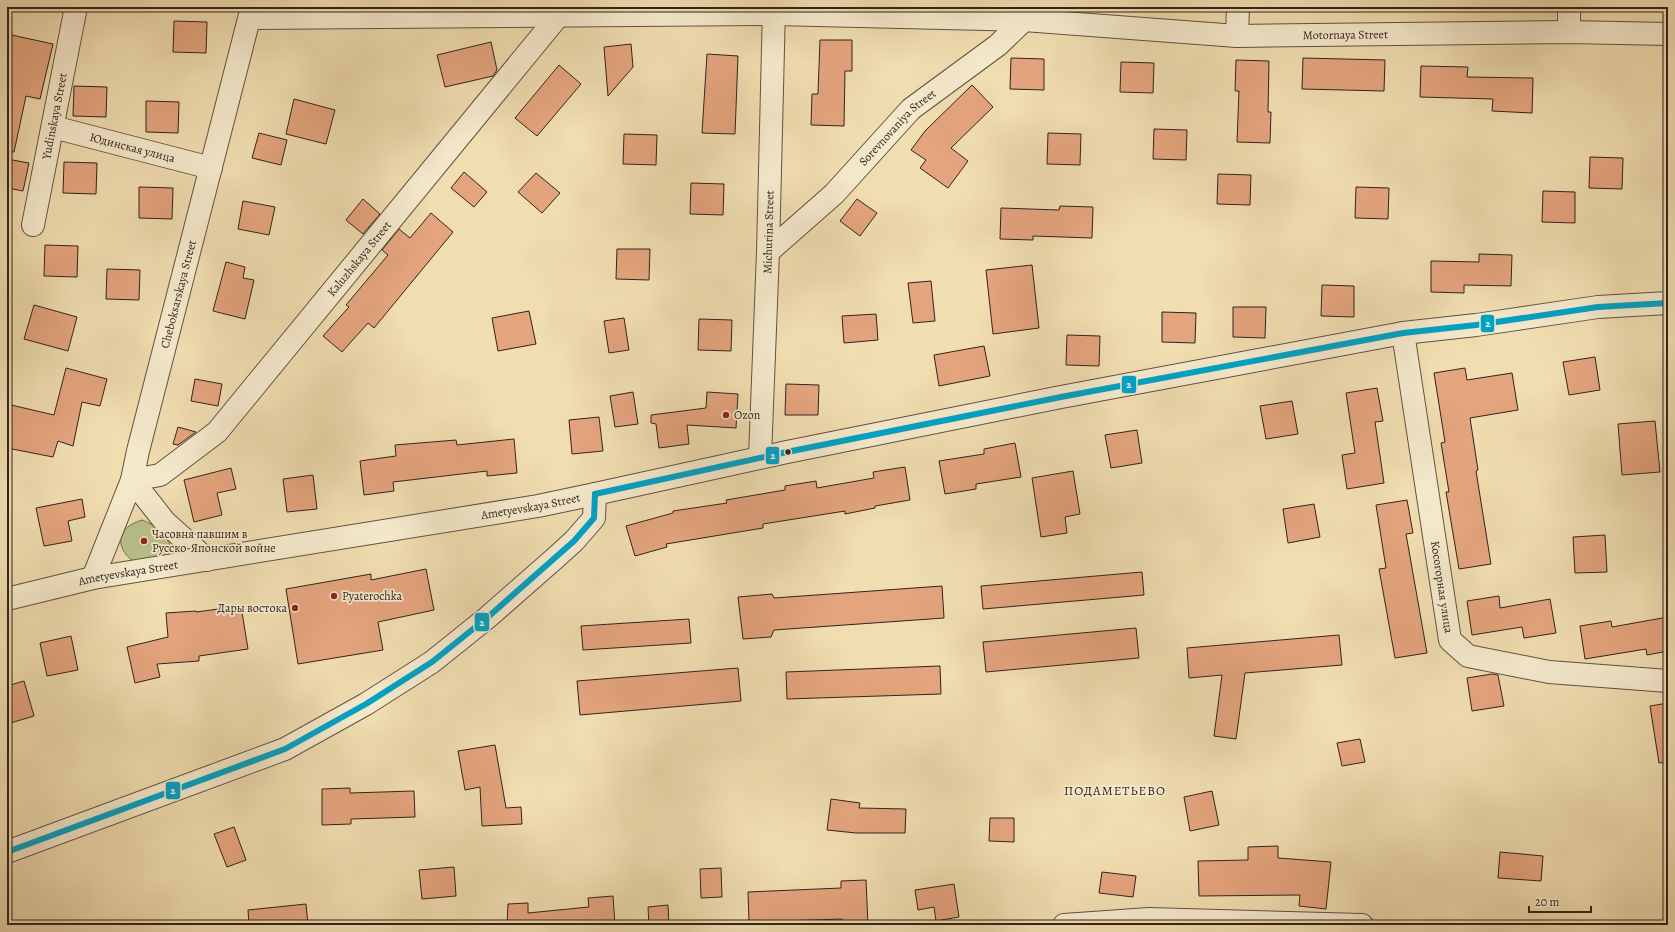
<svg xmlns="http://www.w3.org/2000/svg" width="1675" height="932" font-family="Alegreya,serif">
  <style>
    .green { fill: #b9c18b; stroke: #757254 }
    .building { fill: #e4a47e; stroke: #31231d }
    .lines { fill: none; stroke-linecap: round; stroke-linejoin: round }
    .minor-casing { stroke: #615242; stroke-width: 24 }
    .tertiary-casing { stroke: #615242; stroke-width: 24 }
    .minor { stroke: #f5e9cc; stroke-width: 22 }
    .tertiary { stroke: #f5e9cc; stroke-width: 22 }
    .bus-1-casing { stroke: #f5e9cc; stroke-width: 9 }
    .bus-1 { stroke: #02a2c5; stroke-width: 6 }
    .poi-dot { fill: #8f2418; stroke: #f5e9cc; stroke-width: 1.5 }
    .bus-dot { fill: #31231d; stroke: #f5e9cc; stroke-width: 1.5 }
    .labels { text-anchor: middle; stroke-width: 3.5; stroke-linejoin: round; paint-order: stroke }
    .street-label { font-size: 12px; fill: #31231d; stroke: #f5e9cc }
    .poi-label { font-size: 12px; fill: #31231d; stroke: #f5e9cc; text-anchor: start }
    .neighbourhood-label { font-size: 13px; letter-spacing: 1px; fill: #31231d; stroke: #f5e9cc }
    .line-badge { stroke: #f5e9cc; stroke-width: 1.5 }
    .badge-label { font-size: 11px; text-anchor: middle; font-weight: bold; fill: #fff }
  </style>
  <rect width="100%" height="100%" fill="#f0ddb0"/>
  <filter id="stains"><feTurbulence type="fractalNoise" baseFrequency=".005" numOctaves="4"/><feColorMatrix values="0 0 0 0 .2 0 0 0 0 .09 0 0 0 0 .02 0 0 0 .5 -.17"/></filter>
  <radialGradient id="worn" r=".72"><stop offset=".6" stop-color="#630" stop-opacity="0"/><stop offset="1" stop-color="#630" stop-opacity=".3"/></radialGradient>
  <!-- green -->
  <path class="green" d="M142,520C153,524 171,535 170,549C170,552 167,556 166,558L137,564C115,550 114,528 142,520Z"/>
  <!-- building -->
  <g class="building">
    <path d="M174,21L207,22L206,53L173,52Z"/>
    <path d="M7,34L53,44L40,99L26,96L14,152L7,151Z"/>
    <path d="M820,40H852V71H845L844,126L811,125L812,94H818Z"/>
    <path d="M491,42L497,70L493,76L445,87L437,55Z"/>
    <path d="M631,44L633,67L608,96L604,47Z"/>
    <path d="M707,54L738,56L735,134L702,133Z"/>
    <path d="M1011,58L1044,59V90L1010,89Z"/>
    <path d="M1303,58L1385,60L1384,91L1302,89Z"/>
    <path d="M1236,60L1269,61L1268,112H1271L1270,143L1237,142L1239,91H1235Z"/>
    <path d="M1121,62L1154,63L1153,93L1120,92Z"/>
    <path d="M559,65L581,84L537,136L515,118Z"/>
    <path d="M1421,66L1468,67L1467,77L1533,78L1532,113L1492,111L1493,99L1420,97Z"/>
    <path d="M972,85L993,107L951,148L968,161L948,188L920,168L926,160L911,150L925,131Z"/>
    <path d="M74,86L107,87L106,117L73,116Z"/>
    <path d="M294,99L335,110L326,144L286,134Z"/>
    <path d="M146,101L179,102L178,133L146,132Z"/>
    <path d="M1154,129L1187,130L1186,160L1153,159Z"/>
    <path d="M259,133L287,140L281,165L252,158Z"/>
    <path d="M1048,133L1081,134L1080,165L1047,164Z"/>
    <path d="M624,134L657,135L656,165L623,164Z"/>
    <path d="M1590,157L1623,158L1622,189L1589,188Z"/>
    <path d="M7,159L29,163L23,191L7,188Z"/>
    <path d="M64,162L97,163L96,194L63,193Z"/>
    <path d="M464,172L487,192L474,207L451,188Z"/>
    <path d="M536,173L560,193L542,213L518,192Z"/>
    <path d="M1218,174L1251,175L1250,205L1217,204Z"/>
    <path d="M691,183L724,184L723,215L690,214Z"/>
    <path d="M139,187L173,188L172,219L139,218Z"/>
    <path d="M1356,187L1389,188L1388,219L1355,218Z"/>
    <path d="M1543,191L1575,192V223L1542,222Z"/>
    <path d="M363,199L380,214L363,234L346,220Z"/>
    <path d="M857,199L877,213L860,236L840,221Z"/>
    <path d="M243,201L275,207L269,235L238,229Z"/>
    <path d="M1060,206L1093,207L1092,238L1033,236V240L1000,239L1001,208L1059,210Z"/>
    <path d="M431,213L453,232L374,328L368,323L342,352L323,336L349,307L346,305L388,255L382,250L399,229L410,238Z"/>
    <path d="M45,245L78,246L77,277L44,276Z"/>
    <path d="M617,249H650L649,280L616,279Z"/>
    <path d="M1479,254L1512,255L1511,286L1464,285V293L1431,292V261L1479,262Z"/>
    <path d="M226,262L245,267L243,278L254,280L245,319L213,311Z"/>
    <path d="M1032,265L1039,328L993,334L986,270Z"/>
    <path d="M107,269L140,270L139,300L106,299Z"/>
    <path d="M931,281L935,321L913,323L908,283Z"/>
    <path d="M1322,285L1354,286V317L1321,316Z"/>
    <path d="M34,305L77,317L68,351L24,339Z"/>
    <path d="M1233,307H1266L1265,338L1233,337Z"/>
    <path d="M529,311L536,344L498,351L492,318Z"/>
    <path d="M1162,312L1196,313L1195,343L1162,342Z"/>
    <path d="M876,314L878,340L844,343L842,316Z"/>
    <path d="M624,318L629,350L609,353L604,321Z"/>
    <path d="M699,319L732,320L731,351L698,350Z"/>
    <path d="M1067,335L1100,336L1099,366L1066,365Z"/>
    <path d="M984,346L990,376L939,386L934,355Z"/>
    <path d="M1595,357L1600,390L1569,395L1563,362Z"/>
    <path d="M66,368L107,379L100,406L82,402L73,446L58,441L53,457L7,448V404L54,415Z"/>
    <path d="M1465,368L1467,380L1512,373L1518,410L1470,418L1478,470L1476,471L1491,564L1459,569L1446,492H1449L1441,443L1445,442L1434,373Z"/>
    <path d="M195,379L222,384L218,406L191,401Z"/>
    <path d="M786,384L819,385L818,415H785Z"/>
    <path d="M1377,388L1383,421L1375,422L1384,483L1347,489L1342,455L1355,453L1346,393Z"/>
    <path d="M633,392L638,424L615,427L610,396Z"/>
    <path d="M707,392L738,394L736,428L687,425L689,444L659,448L656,424L651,423V415L706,408Z"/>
    <path d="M1292,401L1298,434L1266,439L1260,406Z"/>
    <path d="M599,417L603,451L572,454L569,420Z"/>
    <path d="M1655,421L1660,472L1622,475L1618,424Z"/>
    <path d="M178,427L196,432L178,445L173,444Z"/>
    <path d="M1137,430L1142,463L1111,468L1105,435Z"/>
    <path d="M514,439L517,473L487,476V471L393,482L394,491L364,495L360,461L396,456L395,445L456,440L457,445Z"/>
    <path d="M1015,443L1021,477L976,484V489L945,494L939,461L984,454V449Z"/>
    <path d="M905,467L910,500L875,506V508L845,514V511L763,524V528L666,544L667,547L635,556L626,526L673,513V511L727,503L726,500L785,490V486L816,481L817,488L874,478L873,472Z"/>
    <path d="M231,468L236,489L217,493L222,515L194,522L184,480Z"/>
    <path d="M1073,471L1080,514L1065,517L1067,533L1041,537L1032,478Z"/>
    <path d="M313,475L317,509L287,512L283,479Z"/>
    <path d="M82,499L85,517L68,521L72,541L44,546L36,508Z"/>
    <path d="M1407,500L1413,533L1406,534L1427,653L1395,658L1379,569L1386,568L1376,505Z"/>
    <path d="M1314,504L1320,537L1288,543L1283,509Z"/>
    <path d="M1605,535L1607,572L1575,573L1573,537Z"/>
    <path d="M426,569L434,610L378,622L383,650L298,664L286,589L371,574V580Z"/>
    <path d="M1142,572L1144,595L983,609L981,586Z"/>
    <path d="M942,586L944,618L774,630L771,637L743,639L738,597L772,594L774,598Z"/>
    <path d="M1499,596L1500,608L1550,599L1556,633L1524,638L1522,627L1472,635L1467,601Z"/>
    <path d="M241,606L248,649L199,656V661L157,664L160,677L135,683L127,647L168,637L166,613L196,611V612Z"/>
    <path d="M1668,617V651L1647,655L1646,649L1585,659L1580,626L1611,621L1612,627Z"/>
    <path d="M689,619L691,643L583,650L581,626Z"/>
    <path d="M1136,628L1139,658L986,672L983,642Z"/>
    <path d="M1339,635L1342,665L1245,673L1236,739L1214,736L1222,675L1189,678L1187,648Z"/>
    <path d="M71,636L78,670L47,676L40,643Z"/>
    <path d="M940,666L941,694L787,699L786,672Z"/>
    <path d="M738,668L741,701L580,715L577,681Z"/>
    <path d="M1492,674L1498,675L1504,706L1472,711L1467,678Z"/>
    <path d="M24,681L34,716L7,724V686Z"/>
    <path d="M1668,703V762L1659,763L1650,706Z"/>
    <path d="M1360,739L1365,762L1342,766L1337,743Z"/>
    <path d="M495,745L506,808L521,807L522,824L482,826L480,787L465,790L458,751Z"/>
    <path d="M350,788V793L414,791L415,817L351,819V824L322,825V789Z"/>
    <path d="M1212,791L1219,825L1190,831L1184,797Z"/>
    <path d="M831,799L860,803L859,808L906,809L905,833H856L827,830Z"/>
    <path d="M990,818H1014V842L989,841Z"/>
    <path d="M234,827L246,860L227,867L214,834Z"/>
    <path d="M1278,846V858L1331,862L1326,909L1299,906L1300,895L1199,896L1198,861L1248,860V847Z"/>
    <path d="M1500,852L1543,856L1541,881L1498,878Z"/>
    <path d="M454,867L456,896L422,899L419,870Z"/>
    <path d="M721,868L722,897L701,898L700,869Z"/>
    <path d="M1102,872L1136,876L1133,897L1099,893Z"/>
    <path d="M866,880L868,925H843L842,919L749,922L748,892L841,888V881Z"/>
    <path d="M954,884L959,917L936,921L934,907L918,910L915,890Z"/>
    <path d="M613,896L615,925H528V921V925H507L508,904L528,903V913L589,907L588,898Z"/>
    <path d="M306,904L308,925H249L248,910Z"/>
    <path d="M668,905L669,925H649L648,907Z"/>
  </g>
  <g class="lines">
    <!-- minor casing -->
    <g class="minor-casing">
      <g id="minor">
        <path id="s1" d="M250,18L774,14L1024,20L1237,36L1569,32L1668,34"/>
        <path d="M1569,32V7"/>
        <path d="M1237,36L1238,7"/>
        <path id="s2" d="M53,127L211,168"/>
        <path id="s3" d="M33,225L76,7"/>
        <path id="s4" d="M768,252L834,194L911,109L998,45L1024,20V12"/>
        <path id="s5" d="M1403,333L1450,640L1468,656L1549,672L1668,681"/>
        <path id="s6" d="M760,457L768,252L774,7"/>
        <path id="s7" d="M207,560L165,522L132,480L160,475L217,432L559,15L560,7"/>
        <path id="s8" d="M93,578L132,480L138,451L252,7"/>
        <path id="s9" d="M7,599L93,578L538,506L595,494"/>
        <path d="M1064,925L1149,919L1362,925"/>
      </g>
    </g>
    <!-- tertiary casing -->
    <g class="tertiary-casing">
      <path id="tertiary" d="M7,852L285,749L366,704L432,662L488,617L553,560L574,541L594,518L595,494L787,452L1061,397L1403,333L1476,325L1598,307L1668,303"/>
    </g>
    <!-- minor -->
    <use href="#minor" class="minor"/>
    <!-- tertiary -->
    <use href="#tertiary" class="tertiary"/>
    <!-- bus-1 casing -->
    <g class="bus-1-casing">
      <g id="bus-1">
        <path d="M595,494L787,452L1061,397L1403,333L1476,325L1598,307L1668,303"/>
        <path d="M7,852L285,749L366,704L432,662L488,617L574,541L594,518L595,494"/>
      </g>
    </g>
    <!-- bus-1 -->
    <use href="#bus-1" class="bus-1"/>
  </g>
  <!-- markers -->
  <g class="poi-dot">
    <circle cx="726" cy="415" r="4"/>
    <circle cx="144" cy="541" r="4"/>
    <circle cx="334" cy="596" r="4"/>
    <circle cx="295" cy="608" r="4"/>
  </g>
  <circle class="bus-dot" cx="788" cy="452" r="3.5"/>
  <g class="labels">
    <!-- street labels -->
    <g class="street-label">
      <text dy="4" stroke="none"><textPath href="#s1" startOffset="1096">Motornaya Street</textPath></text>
      <text dy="4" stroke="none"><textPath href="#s3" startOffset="111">Yudinskaya Street</textPath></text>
      <text dy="4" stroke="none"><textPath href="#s4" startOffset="180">Sorevnovaniya Street</textPath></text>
      <text dy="4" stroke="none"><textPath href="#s2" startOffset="82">Юдинская улица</textPath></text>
      <text dy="4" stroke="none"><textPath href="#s6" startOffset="225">Michurina Street</textPath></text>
      <text dy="4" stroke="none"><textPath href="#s7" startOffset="434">Kaluzhskaya Street</textPath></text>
      <text dy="4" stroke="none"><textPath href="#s8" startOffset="297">Cheboksarskaya Street</textPath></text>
      <text dy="4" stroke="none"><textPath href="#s9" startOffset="532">Ametyevskaya Street</textPath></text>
      <text dy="4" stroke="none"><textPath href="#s9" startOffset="124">Ametyevskaya Street</textPath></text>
      <text dy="4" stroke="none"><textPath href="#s5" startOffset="257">Косогорная улица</textPath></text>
    </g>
    <!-- poi labels -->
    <g class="poi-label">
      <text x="734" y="419">Ozon</text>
      <text x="152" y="538">Часовня павшим в<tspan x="152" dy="14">Русско-Японской войне</tspan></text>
      <text x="342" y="600">Pyaterochka</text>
      <text x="287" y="612" text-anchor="end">Дары востока</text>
    </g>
    <!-- neighbourhood labels -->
    <g class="neighbourhood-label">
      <text x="1115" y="795">ПОДАМЕТЬЕВО</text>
    </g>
  </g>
  <g class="line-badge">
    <rect x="1480" y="314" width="15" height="19" rx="4" fill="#02a2c5"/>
    <rect x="1121" y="375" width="16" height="19" rx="4" fill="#02a2c5"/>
    <rect x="765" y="446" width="15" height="19" rx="4" fill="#02a2c5"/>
    <rect x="474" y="612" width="16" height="20" rx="4" fill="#02a2c5"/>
    <rect x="165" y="781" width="16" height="19" rx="4" fill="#02a2c5"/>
  </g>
  <g class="badge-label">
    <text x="1488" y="327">2</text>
    <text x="1129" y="388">2</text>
    <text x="773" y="459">2</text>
    <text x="482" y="626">2</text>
    <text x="173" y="794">2</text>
  </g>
  <!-- margin -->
  <rect width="1675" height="932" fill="none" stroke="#f0ddb0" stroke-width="24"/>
  <rect x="8" y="8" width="1659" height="916" fill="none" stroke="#31231d" stroke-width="2"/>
  <rect x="12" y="12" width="1651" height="908" fill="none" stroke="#31231d"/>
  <!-- scale -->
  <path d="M1529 906v6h62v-6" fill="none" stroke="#31231d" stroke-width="2"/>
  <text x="1535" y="906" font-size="12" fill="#31231d" stroke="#f5e9cc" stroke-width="3" paint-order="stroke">20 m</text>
  <rect width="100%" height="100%" filter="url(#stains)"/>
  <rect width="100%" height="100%" fill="url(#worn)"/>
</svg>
